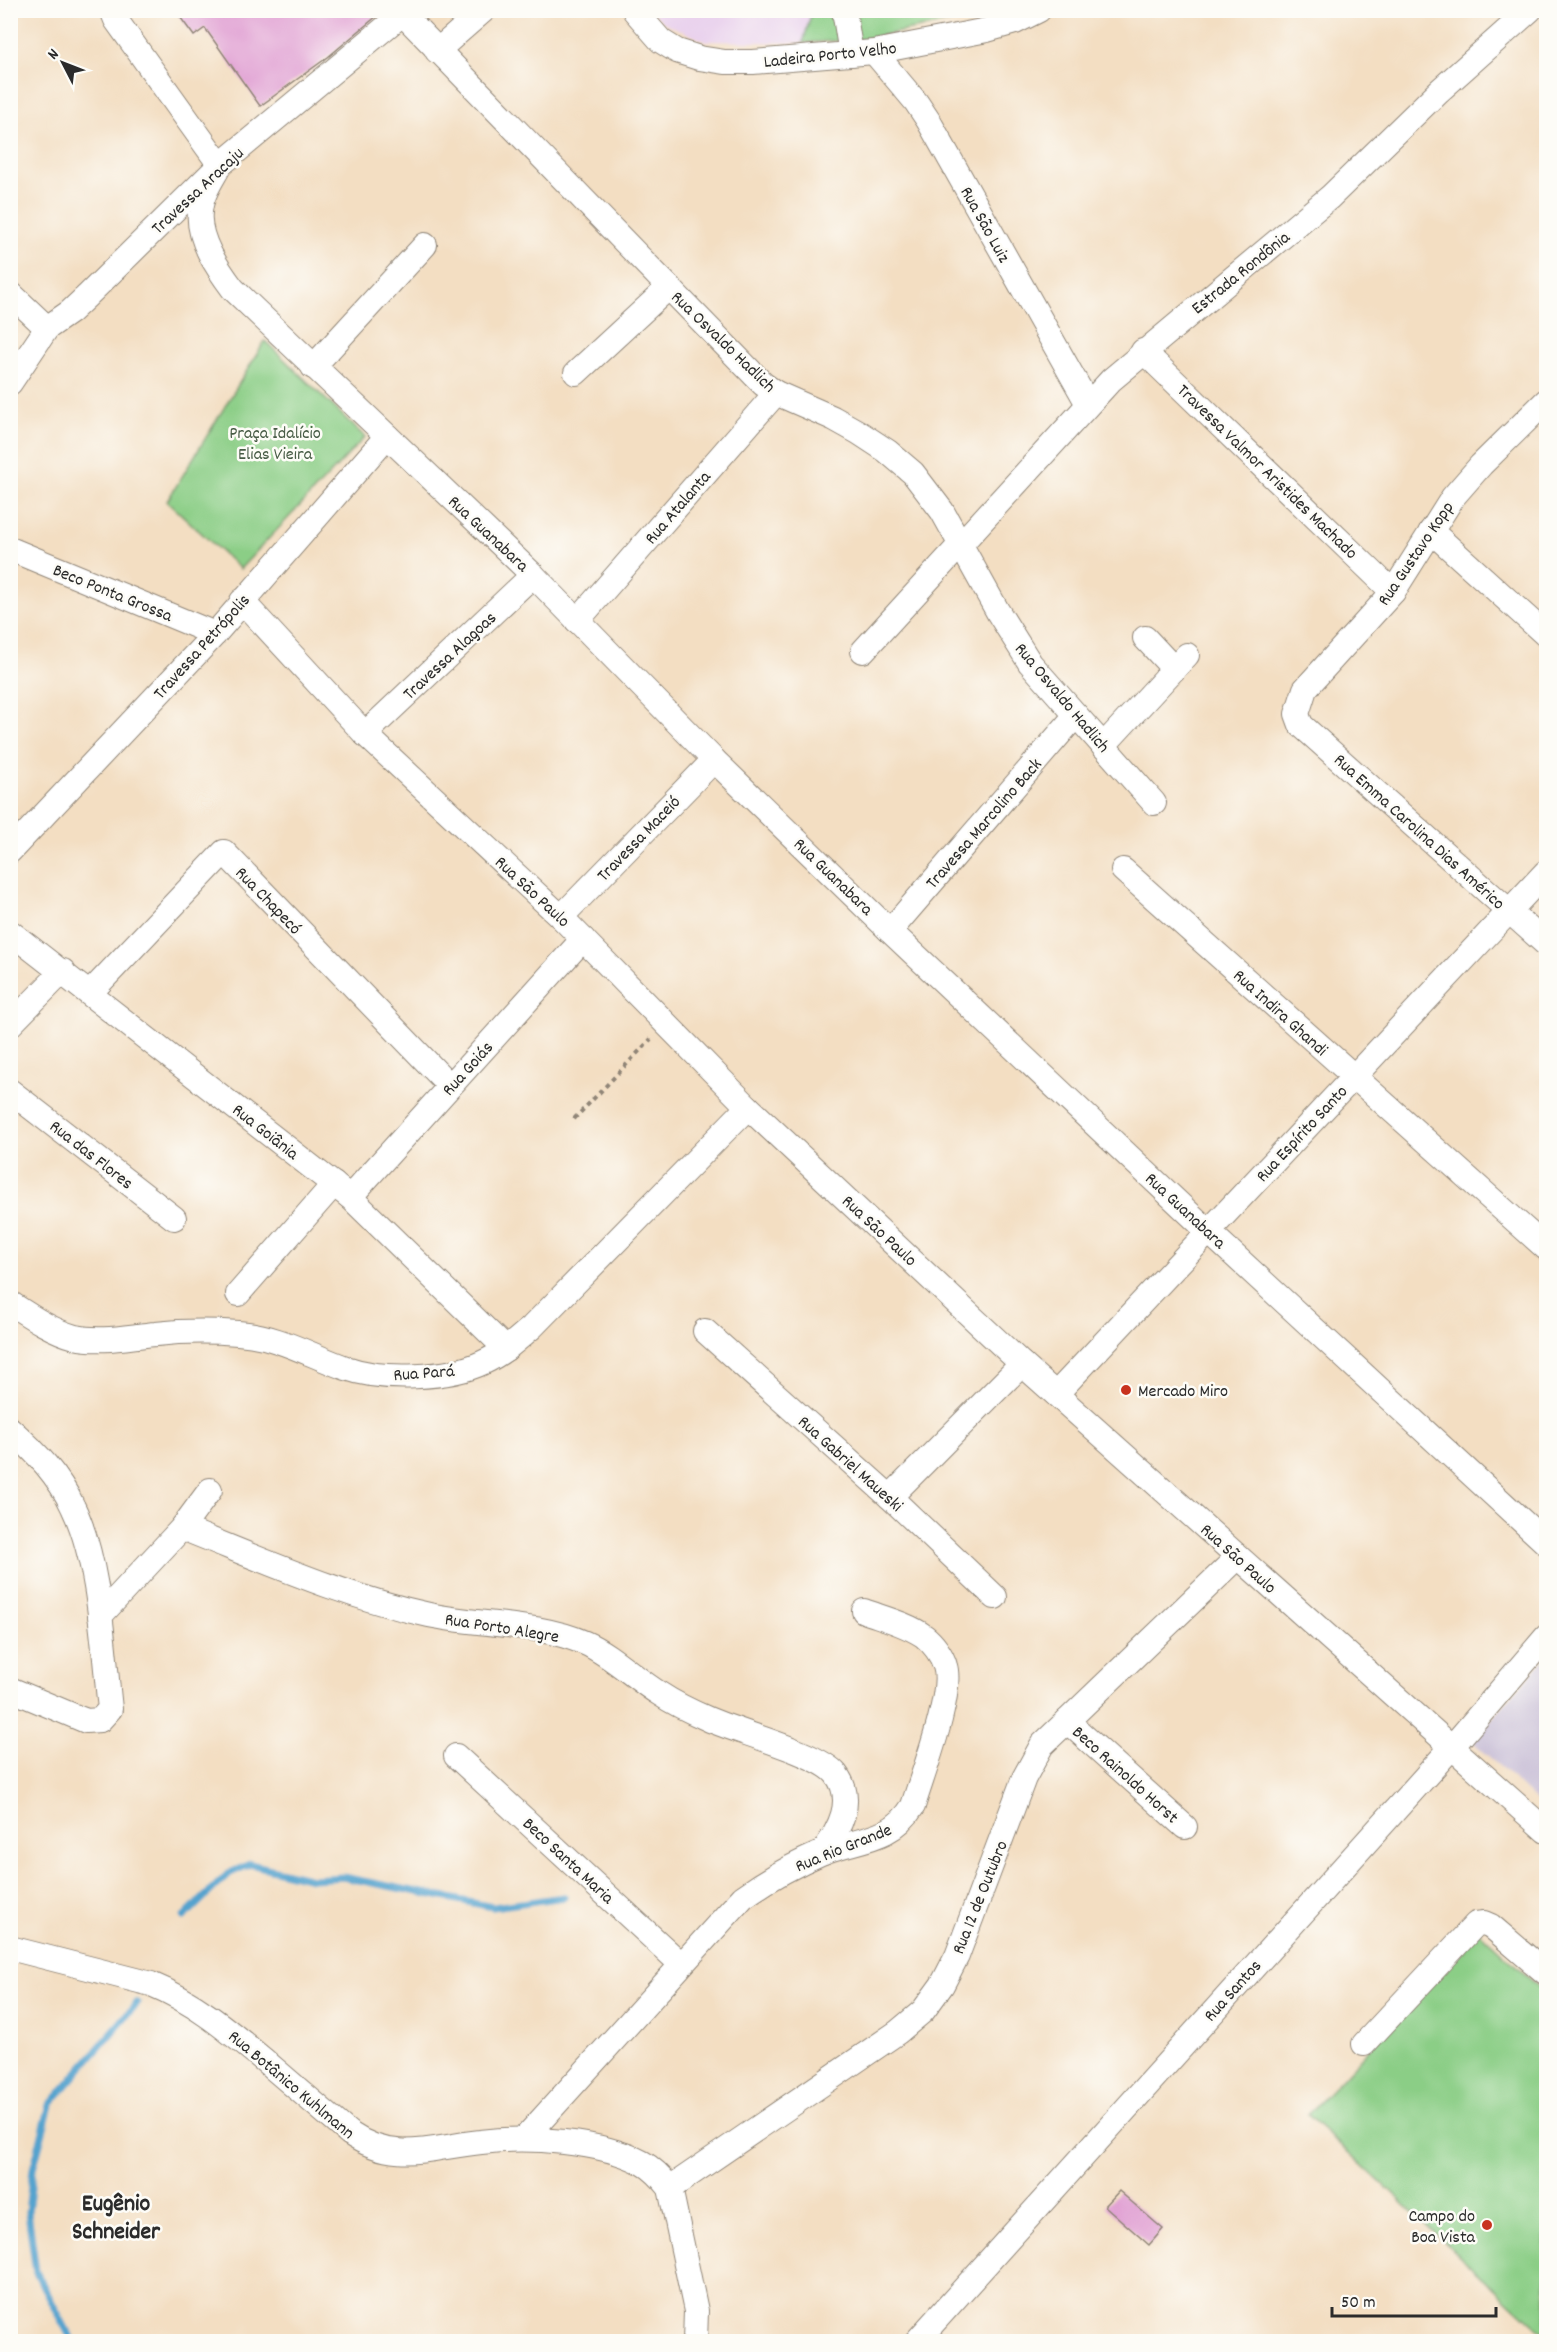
<svg xmlns="http://www.w3.org/2000/svg" width="1557" height="2352" font-family="Dekko,sans-serif">
  <style>
    .built { fill: #e9d1ed }
    .industrial { fill: #c9bfd7 }
    .green { fill: #8bce86; stroke: #5b7c58; stroke-width: 1.5 }
    .lines { fill: none; stroke-linecap: round; stroke-linejoin: round }
    .stream { stroke: #54a3ce; stroke-width: 7 }
    .building { fill: #df9bd1 }
    .minor-casing { stroke: #8f8476; stroke-width: 26 }
    .path { stroke: #8f8476; stroke-width: 4; stroke-dasharray: 4.5 4.5; stroke-linecap: butt }
    .minor { stroke: #fff; stroke-width: 24 }
    .poi-dot { fill: #c8321e; stroke: #fdfcf7; stroke-width: 2 }
    .labels { text-anchor: middle; stroke-width: 5; stroke-linejoin: round; paint-order: stroke }
    .street-label { font-size: 18px; fill: #2b2b2b; stroke: #fdfcf7 }
    .park-label { font-size: 18px; fill: #485c46; stroke: #fdfcf7 }
    .poi-label { font-size: 18px; fill: #2b2b2b; stroke: #fdfcf7; text-anchor: start }
    .district-label { font-size: 24px; font-weight: bold; fill: #2b2b2b; stroke: #fdfcf7 }
  </style>
  <rect width="100%" height="100%" fill="#fdfcf7"/>
  <filter id="ink" filterUnits="userSpaceOnUse"><feTurbulence type="fractalNoise" baseFrequency=".0167" numOctaves="2"/><feDisplacementMap in="SourceGraphic" scale="12" xChannelSelector="R" yChannelSelector="G"/><feConvolveMatrix kernelMatrix="1 2 1 2 8 2 1 2 1" color-interpolation-filters="sRGB"/></filter>
  <filter id="wash" filterUnits="userSpaceOnUse"><feTurbulence type="fractalNoise" baseFrequency=".008" numOctaves="4" result="noise"/><feDisplacementMap in="SourceGraphic" scale="24" xChannelSelector="R" yChannelSelector="G"/><feGaussianBlur stdDeviation="1.35" result="paint"/><feColorMatrix in="noise" values="0 0 0 0 0 0 0 0 0 0 0 0 0 0 0 0 0 1.4 0 .05"/><feComposite in="paint" operator="in"/></filter>
  <g filter="url(#wash)">
    <rect width="100%" height="100%" fill="#f3dec2"/>
    <!-- built -->
    <path class="built" d="M651,11H812L803,43L704,41L663,22Z"/>
    <!-- industrial -->
    <path class="industrial" d="M1546,1658V1809L1472,1741Z"/>
    <!-- green -->
    <g class="green">
      <path d="M812,11H997L988,15L863,39L803,43Z"/>
      <path d="M265,341L365,437L240,569L167,501Z"/>
      <path d="M1479,1931L1546,1994V2336L1308,2115Z"/>
    </g>
    <g class="lines">
      <!-- stream -->
      <g class="stream">
        <path d="M184,1917L228,1874L250,1864L312,1879L343,1877L493,1907L564,1897"/>
        <path d="M73,2342L36,2272L28,2212L33,2169L50,2105L137,2003"/>
      </g>
    </g>
    <g id="blocks">
      <!-- building -->
      <g class="building">
        <path d="M175,10H384L328,57L260,106L205,28L194,36Z"/>
        <path d="M1119,2191L1163,2229L1149,2245L1105,2206Z"/>
      </g>
    </g>
  </g>
  <g filter="url(#ink)">
    <use href="#blocks" fill-opacity="0" stroke="#8f8476" stroke-width="1.5"/>
    <g class="lines">
      <!-- minor casing -->
      <g class="minor-casing">
        <g id="minor">
          <path d="M112,10L116,20L220,165C212,180 201,195 200,212C197,239 218,269 233,289L533,575L714,760L890,931L1209,1232L1546,1543"/>
          <path d="M399,10L763,384L776,393L833,418L858,432L887,451L913,473L942,511L998,612L1030,663L1154,803"/>
          <path d="M634,10L661,41L677,51L699,58L725,62H753L874,52L987,30L1015,22L1039,10"/>
          <path d="M844,10L851,54"/>
          <path d="M437,51L484,10"/>
          <path d="M874,52L916,102L928,120L1088,404"/>
          <path d="M10,293L47,328"/>
          <path d="M1143,351L1393,592"/>
          <path d="M313,367L425,245"/>
          <path d="M576,373L669,287"/>
          <path d="M10,383L47,328L70,312L87,296L220,165L402,14"/>
          <path d="M1546,401L1481,465L1453,497L1393,592L1305,689L1297,714L1301,725L1546,944"/>
          <path d="M1431,531L1546,635"/>
          <path d="M10,549L215,634"/>
          <path d="M242,601L365,734L561,917L748,1107L1022,1364L1546,1831"/>
          <path d="M577,621L776,393"/>
          <path d="M1145,638L1174,669"/>
          <path d="M863,651L1111,380L1330,197L1439,91L1530,10"/>
          <path d="M365,734L533,575"/>
          <path d="M1103,746L1187,655"/>
          <path d="M10,851L215,634L387,436"/>
          <path d="M1123,870L1546,1248"/>
          <path d="M561,917L714,760"/>
          <path d="M890,931L1076,715"/>
          <path d="M10,932L350,1197L506,1349"/>
          <path d="M90,993L224,852L450,1086"/>
          <path d="M10,1025L63,971"/>
          <path d="M10,1091L174,1218"/>
          <path d="M350,1197L583,939"/>
          <path d="M238,1294L334,1184"/>
          <path d="M10,1303C30,1316 52,1331 75,1337C101,1343 130,1336 156,1334C183,1331 211,1331 238,1333C279,1336 309,1355 346,1368C382,1381 449,1379 484,1362C502,1354 517,1340 532,1327L748,1107"/>
          <path d="M705,1331L890,1497L995,1597"/>
          <path d="M1056,1394L1546,872"/>
          <path d="M10,1429C36,1452 59,1476 73,1507C100,1563 103,1647 110,1709L100,1720L86,1721L10,1689"/>
          <path d="M890,1497L1022,1364"/>
          <path d="M182,1528L210,1490"/>
          <path d="M100,1616L182,1528C263,1560 344,1597 429,1615C481,1626 536,1622 585,1643C612,1655 634,1678 660,1694C675,1704 692,1712 708,1719C737,1732 819,1753 836,1774C856,1800 839,1830 823,1852"/>
          <path d="M1067,1721L1185,1827"/>
          <path d="M456,1756L681,1964"/>
          <path d="M10,1948L151,1984C195,2002 229,2031 265,2061C293,2085 321,2109 349,2133C395,2165 431,2147 481,2142C528,2136 602,2141 643,2163C654,2169 662,2178 670,2188L696,2311L695,2342"/>
          <path d="M1364,2044L1476,1924L1484,1923L1491,1926L1546,1973"/>
          <path d="M524,2139L743,1897C767,1880 793,1865 821,1853C856,1838 890,1843 913,1806C922,1776 954,1693 945,1666C942,1655 933,1643 924,1636C907,1624 883,1618 864,1611"/>
          <path d="M670,2188L898,2032L923,2011L942,1985L957,1956L1024,1778L1042,1745L1238,1557"/>
          <path d="M916,2342L1452,1747L1546,1637"/>
        </g>
      </g>
      <!-- path -->
      <path class="path" d="M574,1119L651,1039"/>
      <!-- minor -->
      <use href="#minor" class="minor"/>
    </g>
  </g>
  <!-- markers -->
  <g class="poi-dot">
    <circle cx="1126" cy="1390" r="6"/>
    <circle cx="1487" cy="2225" r="6"/>
  </g>
  <g class="labels">
    <!-- street labels -->
    <g class="street-label">
      <text transform="translate(830 54) rotate(-6)" y="6">Ladeira Porto Velho</text>
      <text transform="translate(197 190) rotate(-43)" y="6">Travessa Aracaju</text>
      <text transform="translate(986 224) rotate(61)" y="6">Rua São Luiz</text>
      <text transform="translate(1240 272) rotate(-39)" y="6">Estrada Rondônia</text>
      <text transform="translate(724 341) rotate(44)" y="6">Rua Osvaldo Hadlich</text>
      <text transform="translate(1268 471) rotate(44)" y="6">Travessa Valmor Aristides Machado</text>
      <text transform="translate(677 507) rotate(-49)" y="6">Rua Atalanta</text>
      <text transform="translate(489 533) rotate(43)" y="6">Rua Guanabara</text>
      <text transform="translate(1415 553) rotate(-56)" y="6">Rua Gustavo Kopp</text>
      <text transform="translate(113 592) rotate(22)" y="6">Beco Ponta Grossa</text>
      <text transform="translate(201 646) rotate(-48)" y="6">Travessa Petrópolis</text>
      <text transform="translate(449 655) rotate(-43)" y="6">Travessa Alagoas</text>
      <text transform="translate(1063 697) rotate(50)" y="6">Rua Osvaldo Hadlich</text>
      <text transform="translate(983 823) rotate(-49)" y="6">Travessa Marcolino Back</text>
      <text transform="translate(1420 831) rotate(42)" y="6">Rua Emma Carolina Dias Américo</text>
      <text transform="translate(638 838) rotate(-46)" y="6">Travessa Maceió</text>
      <text transform="translate(834 876) rotate(44)" y="6">Rua Guanabara</text>
      <text transform="translate(533 891) rotate(43)" y="6">Rua São Paulo</text>
      <text transform="translate(269 900) rotate(46)" y="6">Rua Chapecó</text>
      <text transform="translate(1281 1012) rotate(42)" y="6">Rua Indira Ghandi</text>
      <text transform="translate(467 1068) rotate(-48)" y="6">Rua Goiás</text>
      <text transform="translate(266 1131) rotate(38)" y="6">Rua Goiânia</text>
      <text transform="translate(1301 1133) rotate(-47)" y="6">Rua Espírito Santo</text>
      <text transform="translate(92 1154) rotate(38)" y="6">Rua das Flores</text>
      <text transform="translate(1186 1210) rotate(43)" y="6">Rua Guanabara</text>
      <text transform="translate(880 1230) rotate(43)" y="6">Rua São Paulo</text>
      <text transform="translate(424 1372) rotate(-4)" y="6">Rua Pará</text>
      <text transform="translate(851 1463) rotate(42)" y="6">Rua Gabriel Maueski</text>
      <text transform="translate(1239 1558) rotate(42)" y="6">Rua São Paulo</text>
      <text transform="translate(502 1627) rotate(9)" y="6">Rua Porto Alegre</text>
      <text transform="translate(1126 1774) rotate(42)" y="6">Beco Rainoldo Horst</text>
      <text transform="translate(843 1847) rotate(-22)" y="6">Rua Rio Grande</text>
      <text transform="translate(569 1860) rotate(43)" y="6">Beco Santa Maria</text>
      <text transform="translate(979 1897) rotate(-68)" y="6">Rua 12 de Outubro</text>
      <text transform="translate(1232 1990) rotate(-48)" y="6">Rua Santos</text>
      <text transform="translate(292 2084) rotate(40)" y="6">Rua Botânico Kuhlmann</text>
    </g>
    <!-- park labels -->
    <g class="park-label">
      <text x="275" y="438">Praça Idalício<tspan x="275" dy="21">Elias Vieira</tspan></text>
    </g>
    <!-- poi labels -->
    <g class="poi-label">
      <text x="1138" y="1396">Mercado Miro</text>
      <text x="1475" y="2221" text-anchor="end">Campo do<tspan x="1475" dy="21">Boa Vista</tspan></text>
    </g>
    <!-- district labels -->
    <g class="district-label">
      <text x="116" y="2210">Eugênio<tspan x="116" dy="28">Schneider</tspan></text>
    </g>
  </g>
  <!-- margin -->
  <rect width="1557" height="2352" fill="none" stroke="#fdfcf7" stroke-width="36"/>
  <!-- north arrow -->
  <g transform="translate(63 63) rotate(312)" stroke="#fdfcf7" stroke-width="4.5" paint-order="stroke">
  <path d="M0-4.5L10 22L0 15L-10 22Z" fill="#2b2b2b"/>
  <text y="-9" font-size="16" font-weight="bold" text-anchor="middle" fill="#2b2b2b">N</text>
  </g>
  <!-- scale -->
  <path d="M1332 2307v9h164v-9" fill="none" stroke="#2b2b2b" stroke-width="3"/>
  <text x="1341" y="2307" font-size="18" fill="#2b2b2b" stroke="#fdfcf7" stroke-width="4.5" paint-order="stroke">50 m</text>
</svg>
